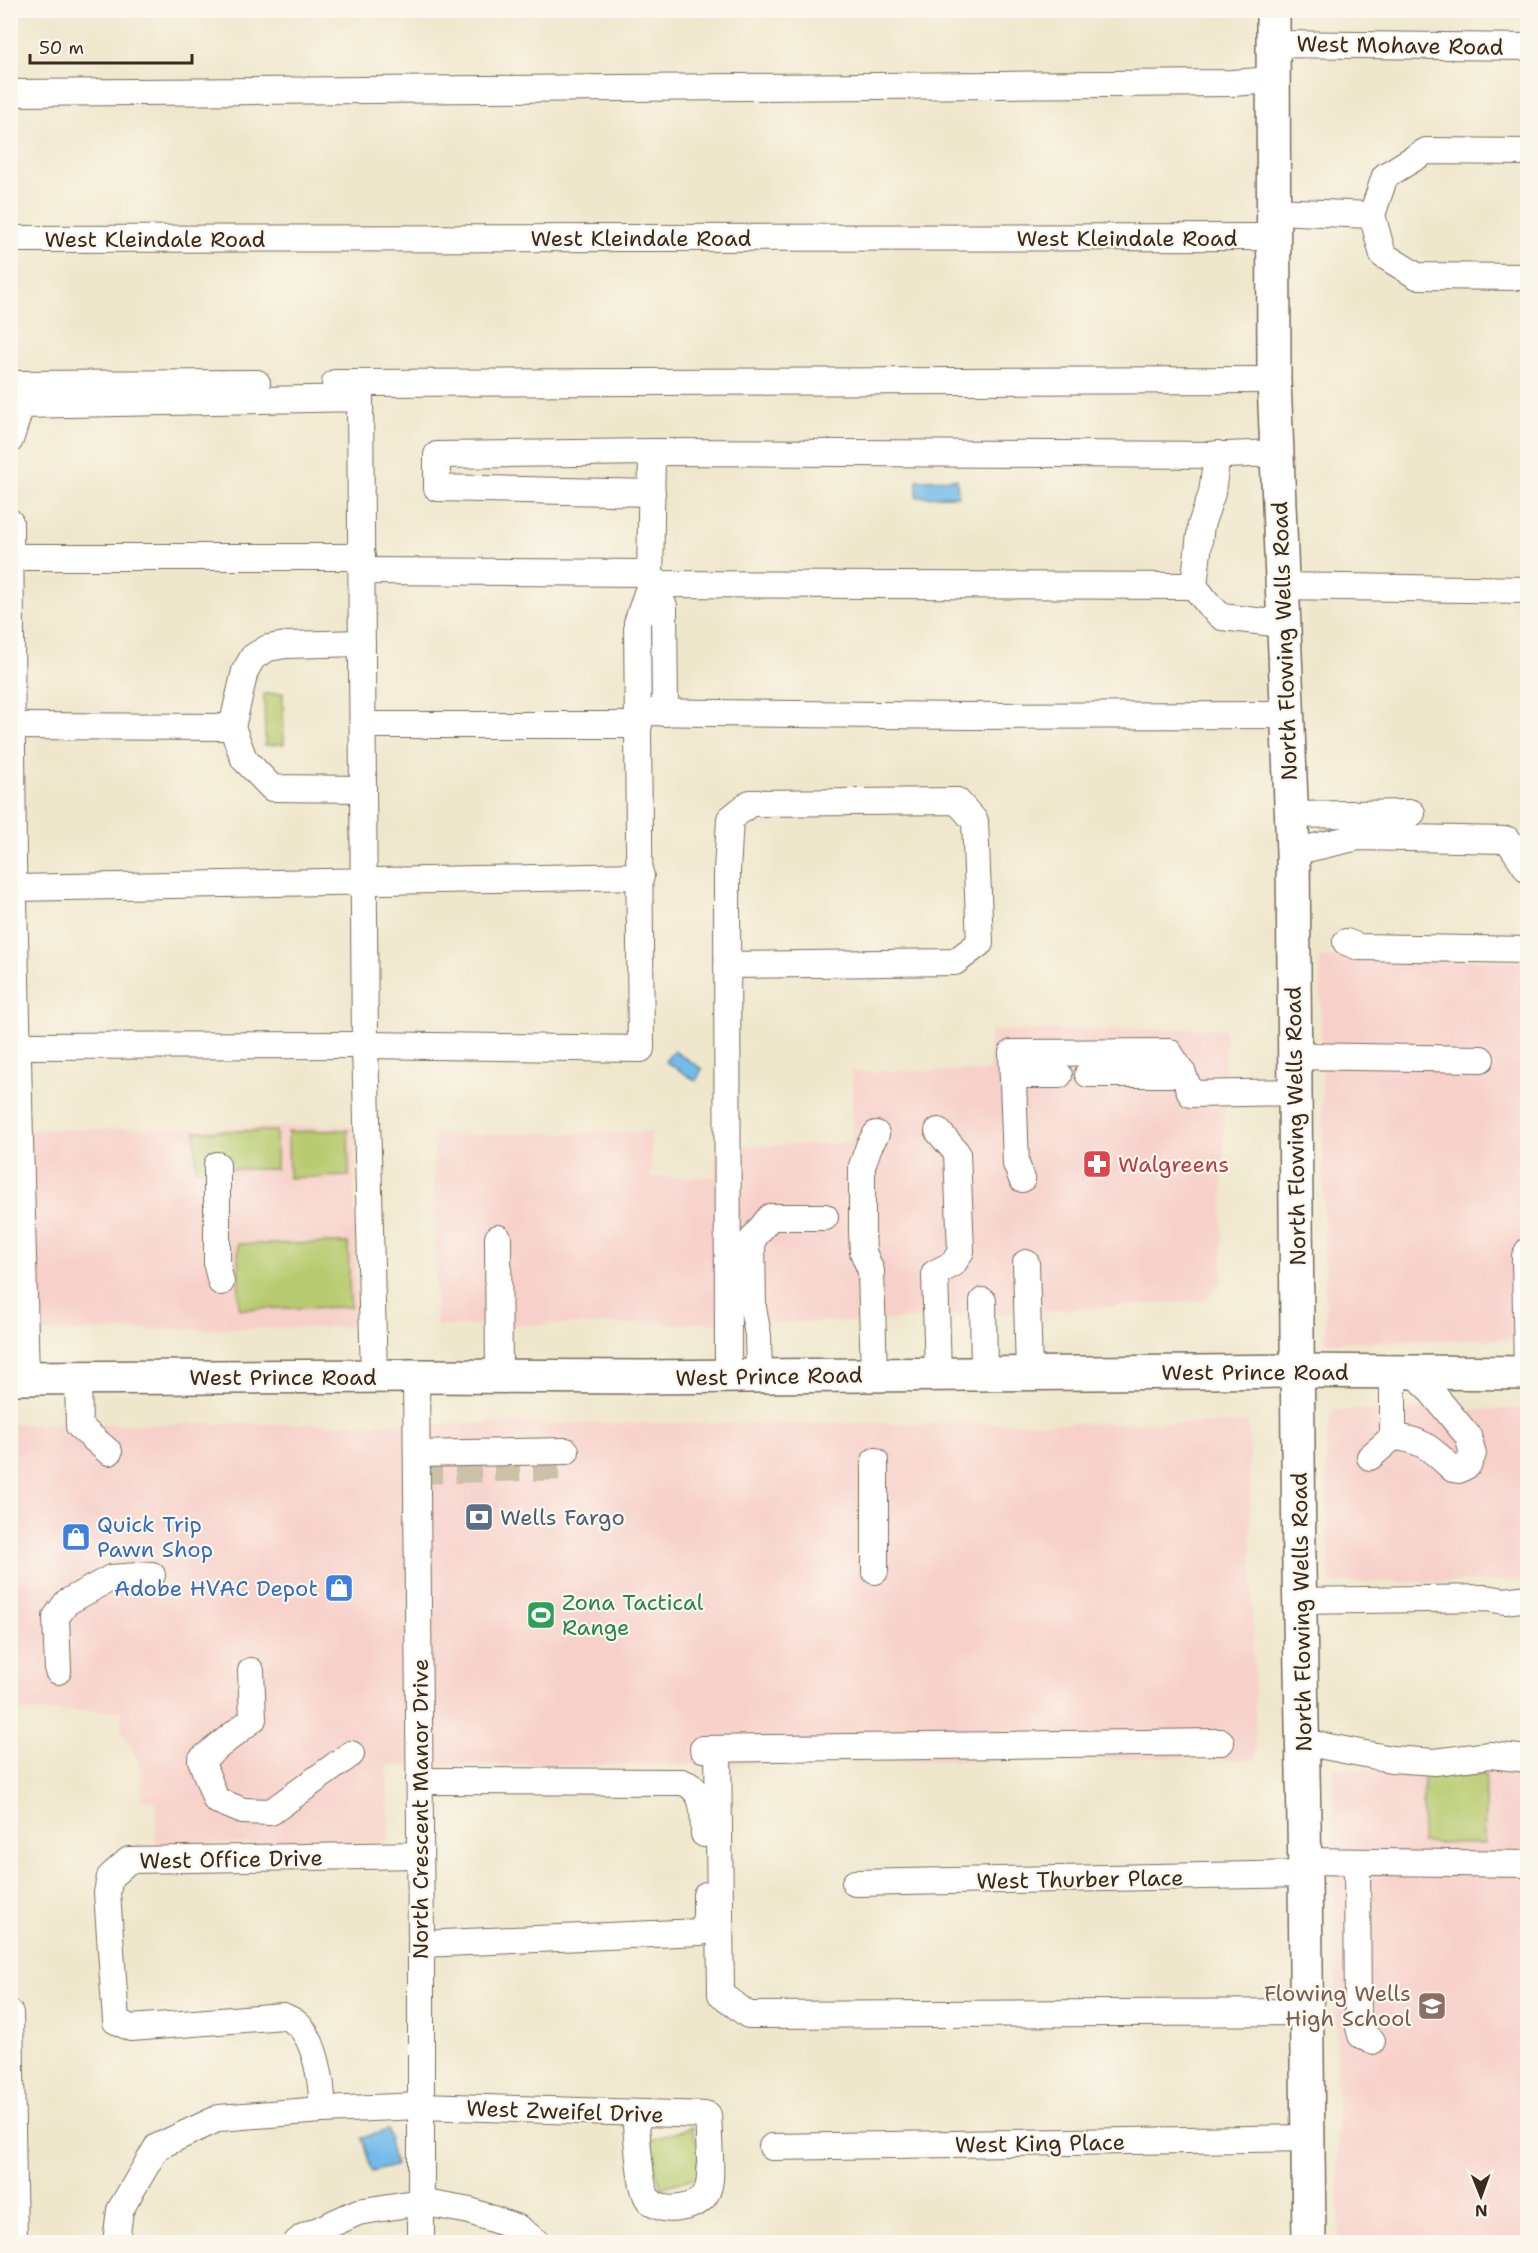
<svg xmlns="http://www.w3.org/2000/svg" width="1538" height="2253" font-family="'Shantell Sans',sans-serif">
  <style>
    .built { fill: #f7d0c9 }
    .green { fill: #b8cb6f; stroke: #7a7a46; stroke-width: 1.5 }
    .water { fill: #72bbea; stroke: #567284; stroke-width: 1.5 }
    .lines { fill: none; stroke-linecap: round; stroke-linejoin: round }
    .minor-tunnel { stroke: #cbc1a9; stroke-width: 26; stroke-dasharray: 26 13; stroke-linecap: butt }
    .minor-casing { stroke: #7a6c5b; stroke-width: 28 }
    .major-casing { stroke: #7a6c5b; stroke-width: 36 }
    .minor { stroke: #fff; stroke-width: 26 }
    .major { stroke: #fff; stroke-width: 33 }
    .labels { text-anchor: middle; stroke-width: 4.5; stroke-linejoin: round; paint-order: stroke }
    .street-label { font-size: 22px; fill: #3b2a1e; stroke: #fbf7ec }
    .health-label { font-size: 22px; fill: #be3a42; stroke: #fbf7ec; text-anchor: start }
    .service-label { font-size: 22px; fill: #4e5e75; stroke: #fbf7ec; text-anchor: start }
    .shop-label { font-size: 22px; fill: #366cbe; stroke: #fbf7ec; text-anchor: start }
    .leisure-label { font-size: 22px; fill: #27864d; stroke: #fbf7ec; text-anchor: start }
    .education-label { font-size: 22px; fill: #785e54; stroke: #fbf7ec; text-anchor: end }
  </style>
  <rect width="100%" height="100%" fill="#fbf7ec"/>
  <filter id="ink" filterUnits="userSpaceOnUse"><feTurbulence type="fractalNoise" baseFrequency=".0167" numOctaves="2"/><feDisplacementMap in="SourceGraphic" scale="12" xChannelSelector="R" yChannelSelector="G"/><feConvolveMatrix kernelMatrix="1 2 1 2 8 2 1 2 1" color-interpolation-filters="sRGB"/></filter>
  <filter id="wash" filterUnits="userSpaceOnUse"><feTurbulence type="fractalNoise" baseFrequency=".008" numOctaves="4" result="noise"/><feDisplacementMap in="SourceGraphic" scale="24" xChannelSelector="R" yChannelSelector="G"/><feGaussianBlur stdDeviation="1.35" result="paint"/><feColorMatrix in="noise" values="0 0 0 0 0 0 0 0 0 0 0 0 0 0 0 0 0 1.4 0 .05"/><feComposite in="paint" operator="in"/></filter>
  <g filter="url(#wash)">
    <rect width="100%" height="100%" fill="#efe7cc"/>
    <!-- built -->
    <g class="built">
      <path d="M1320,957L1527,961V1339L1326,1342Z"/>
      <path d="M1225,1028L1222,1281L1205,1301L857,1322L436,1326L434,1135L651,1132V1177H715V1147L852,1143V1071H990V1031Z"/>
      <path d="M354,1126L356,1327L11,1332L10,1130Z"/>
      <path d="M1527,1409V1581L1329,1583L1326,1445L1332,1410Z"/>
      <path d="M1249,1423L1256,1760H1216L1215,1757L711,1764L388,1766L389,1843L156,1844V1801H142L141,1768L121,1728V1711H14L13,1424Z"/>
      <path d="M1527,1768V2242H1339L1333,1769Z"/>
    </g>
    <!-- green -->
    <g class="green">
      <path d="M283,693L284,744L265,745L264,694Z"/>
      <path d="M348,1130L349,1176L289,1178L288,1132Z"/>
      <path d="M195,1131H276V1169H196Z"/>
      <path d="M348,1243L350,1307L239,1309L238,1244Z"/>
      <path d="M1424,1774L1486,1775L1484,1844L1422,1843Z"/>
      <path d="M692,2127L706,2174L661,2188L647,2141Z"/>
    </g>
    <!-- water -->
    <g class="water">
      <path d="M957,479L958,496L917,497V480Z"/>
      <path d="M674,1051L702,1069L696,1081L665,1061Z"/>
      <path d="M388,2130L390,2139L389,2141L395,2166L372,2172L362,2138Z"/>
    </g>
  </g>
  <g filter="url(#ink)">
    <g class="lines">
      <!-- minor-tunnel -->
      <path class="minor-tunnel" d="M416,1471L567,1467"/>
      <!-- minor casing -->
      <g class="minor-casing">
        <g id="minor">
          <path d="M1273,44L1528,47"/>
          <path d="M10,93L1232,83L1273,80"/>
          <path d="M1528,152L1426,151L1385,176L1372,215L1383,255L1417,276L1528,277"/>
          <path d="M1273,211L1372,215"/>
          <path d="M10,239L1272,237"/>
          <path d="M335,383L1274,380"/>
          <path d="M10,384L257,383"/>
          <path d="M10,440L21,405L360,398L365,1045L374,1376"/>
          <path d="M1217,454L1212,493L1201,525L1194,586L1209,605L1222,617L1283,624"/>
          <path d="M652,493L437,488V455L652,452L1226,455L1276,453"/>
          <path d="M10,522L13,860L26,1378"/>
          <path d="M11,557H362"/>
          <path d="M362,571L650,573"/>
          <path d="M650,584L1194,586"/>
          <path d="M650,584L664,606L665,713"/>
          <path d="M1281,586L1528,590"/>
          <path d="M362,643L286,645L268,648L253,657L245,671L232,727L244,759L272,788L363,789"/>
          <path d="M638,712L964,716L1287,715"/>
          <path d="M363,725H639"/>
          <path d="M12,726L232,727"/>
          <path d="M1291,815L1412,813"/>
          <path d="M1293,852L1358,837L1508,840L1528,870"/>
          <path d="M14,888L641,876"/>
          <path d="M1346,942L1359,947L1528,950"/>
          <path d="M728,965L955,962L980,943L975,821L957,801L750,803L730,819L727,871L728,1376"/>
          <path d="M18,1046L365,1045L641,1049L637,623L650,584L652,452"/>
          <path d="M1296,1056L1481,1059"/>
          <path d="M1088,1074H1183"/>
          <path d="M1013,1075H1059"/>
          <path d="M217,1165V1266L221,1282"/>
          <path d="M1022,1179L1016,1164L1012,1053L1169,1052L1183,1074L1191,1094L1296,1092"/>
          <path d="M498,1238L499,1376"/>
          <path d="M1026,1263L1029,1373"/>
          <path d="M983,1301L984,1374"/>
          <path d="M1527,1373L1525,1256L1528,1251"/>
          <path d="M874,1374L871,1271L863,1252L862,1232V1166L869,1146L876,1134"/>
          <path d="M938,1374L935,1273L953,1264L961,1251L957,1153L938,1131"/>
          <path d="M759,1375L758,1335L753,1308L752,1240L770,1217H825"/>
          <path d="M416,1376L421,1944V2242"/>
          <path d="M78,1378L79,1426L109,1452"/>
          <path d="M1393,1437C1423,1439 1432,1450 1453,1469L1459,1470L1468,1465L1473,1454L1468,1436L1415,1372"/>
          <path d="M417,1454L566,1451"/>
          <path d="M1370,1457L1393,1437V1372"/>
          <path d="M875,1461V1571"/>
          <path d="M1300,1601L1486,1598L1505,1601L1528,1598"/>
          <path d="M58,1671L56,1617L67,1602L111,1578L152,1575"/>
          <path d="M251,1671L253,1719L201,1760L216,1800L243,1811L271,1812L351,1754"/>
          <path d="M1303,1742L1391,1759L1435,1762L1490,1755L1528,1759"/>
          <path d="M703,1749L1221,1742"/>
          <path d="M718,1749L721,1994L748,2015L1307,2012"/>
          <path d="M419,1781L682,1782C706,1790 703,1813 704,1834"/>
          <path d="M1305,1861L1528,1864"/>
          <path d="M1357,1862L1358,2023L1361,2035L1372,2041"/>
          <path d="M855,1883L1305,1874"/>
          <path d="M421,1944L701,1932L706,1918V1895"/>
          <path d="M10,2013L14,2242"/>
          <path d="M322,2110C323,2087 316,2038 296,2023C293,2020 287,2018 283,2016L131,2028L116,2021L107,1893L110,1877L129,1860L419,1855"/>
          <path d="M772,2147L1307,2138"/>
          <path d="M116,2242L120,2210L157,2147L219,2118L322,2110L421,2106L708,2115C709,2129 709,2143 710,2157C711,2185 712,2203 679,2208C669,2210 656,2208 649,2200C639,2190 637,2130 635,2114"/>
          <path d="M297,2242L303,2237L358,2212L420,2202L470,2211L518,2228L537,2242"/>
        </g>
      </g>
      <!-- major casing -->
      <g class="major-casing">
        <g id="major">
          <path d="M1273,10L1274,380L1293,852L1299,1568L1305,1874L1309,2242"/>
          <path d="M10,1378L416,1376L643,1377L1299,1371L1528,1373"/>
        </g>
      </g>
      <!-- minor -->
      <use href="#minor" class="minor"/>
      <!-- major -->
      <use href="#major" class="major"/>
    </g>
  </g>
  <!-- icons -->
  <defs>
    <g id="pharmacy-square" transform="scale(1.5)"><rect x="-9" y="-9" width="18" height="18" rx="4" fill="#e0444e" stroke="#fbf7ec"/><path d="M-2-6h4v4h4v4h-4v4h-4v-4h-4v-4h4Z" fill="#fff"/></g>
    <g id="bank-square" transform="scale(1.5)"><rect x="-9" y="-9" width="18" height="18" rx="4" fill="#5c6f8a" stroke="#fbf7ec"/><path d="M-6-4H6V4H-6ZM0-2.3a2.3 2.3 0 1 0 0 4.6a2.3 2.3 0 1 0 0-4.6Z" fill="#fff"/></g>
    <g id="shop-square" transform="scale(1.5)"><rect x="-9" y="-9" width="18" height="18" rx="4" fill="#3f7fe0" stroke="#fbf7ec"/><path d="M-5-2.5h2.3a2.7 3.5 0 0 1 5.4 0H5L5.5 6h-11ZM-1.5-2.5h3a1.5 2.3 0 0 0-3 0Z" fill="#fff"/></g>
    <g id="stadium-square" transform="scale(1.5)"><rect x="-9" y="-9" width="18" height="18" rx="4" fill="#2e9e5b" stroke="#fbf7ec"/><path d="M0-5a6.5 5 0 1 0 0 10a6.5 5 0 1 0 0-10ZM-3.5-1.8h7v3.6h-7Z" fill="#fff"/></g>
    <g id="school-square" transform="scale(1.5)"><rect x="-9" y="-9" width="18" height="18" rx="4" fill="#8d6e63" stroke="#fbf7ec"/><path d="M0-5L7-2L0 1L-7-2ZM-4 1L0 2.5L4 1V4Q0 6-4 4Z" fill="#fff"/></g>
  </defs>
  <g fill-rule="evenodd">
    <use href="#pharmacy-square" x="1097" y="1164"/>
    <use href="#bank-square" x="479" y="1517"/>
    <use href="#shop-square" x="76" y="1537"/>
    <use href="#shop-square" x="339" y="1588"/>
    <use href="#stadium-square" x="541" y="1615"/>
    <use href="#school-square" x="1432" y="2006"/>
  </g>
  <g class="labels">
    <!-- street labels -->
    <g class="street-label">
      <text transform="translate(1400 45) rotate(1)" y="8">West Mohave Road</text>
      <text x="641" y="246">West Kleindale Road</text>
      <text x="1127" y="246">West Kleindale Road</text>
      <text x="155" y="247">West Kleindale Road</text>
      <text transform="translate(1284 641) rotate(-92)" y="8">North Flowing Wells Road</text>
      <text transform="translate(1295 1126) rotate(-91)" y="8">North Flowing Wells Road</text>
      <text x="1255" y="1380">West Prince Road</text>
      <text transform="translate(769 1376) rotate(-1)" y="8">West Prince Road</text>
      <text x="283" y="1385">West Prince Road</text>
      <text transform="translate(1301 1612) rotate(-91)" y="8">North Flowing Wells Road</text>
      <text transform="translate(420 1809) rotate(-90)" y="8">North Crescent Manor Drive</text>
      <text transform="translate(231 1859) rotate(-1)" y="8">West Office Drive</text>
      <text transform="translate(1080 1879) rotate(-1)" y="8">West Thurber Place</text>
      <text transform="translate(565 2111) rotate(2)" y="8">West Zweifel Drive</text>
      <text transform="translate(1040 2143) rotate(-1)" y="8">West King Place</text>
    </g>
    <!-- health labels -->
    <g class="health-label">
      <text x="1118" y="1172">Walgreens</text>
    </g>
    <!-- service labels -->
    <g class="service-label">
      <text x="500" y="1525">Wells Fargo</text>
    </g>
    <!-- shop labels -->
    <g class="shop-label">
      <text x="97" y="1532">Quick Trip<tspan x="97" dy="25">Pawn Shop</tspan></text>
      <text x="318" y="1596" text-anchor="end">Adobe HVAC Depot</text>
    </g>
    <!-- leisure labels -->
    <g class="leisure-label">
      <text x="562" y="1610">Zona Tactical<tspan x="562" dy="25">Range</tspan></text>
    </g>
    <!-- education labels -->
    <g class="education-label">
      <text x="1411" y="2001">Flowing Wells<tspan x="1411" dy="25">High School</tspan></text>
    </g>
  </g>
  <!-- margin -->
  <rect width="1538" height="2253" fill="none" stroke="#fbf7ec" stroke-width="36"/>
  <!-- north arrow -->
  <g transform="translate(1481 2196) rotate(179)" stroke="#fbf7ec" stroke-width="4.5" paint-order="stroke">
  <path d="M0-4.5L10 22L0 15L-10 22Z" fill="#3b2a1e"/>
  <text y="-9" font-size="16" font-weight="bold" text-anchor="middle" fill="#3b2a1e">N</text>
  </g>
  <!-- scale -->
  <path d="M30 54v9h162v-9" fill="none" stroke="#3b2a1e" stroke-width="3"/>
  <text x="39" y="54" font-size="18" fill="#3b2a1e" stroke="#fbf7ec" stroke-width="4.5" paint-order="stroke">50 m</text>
</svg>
